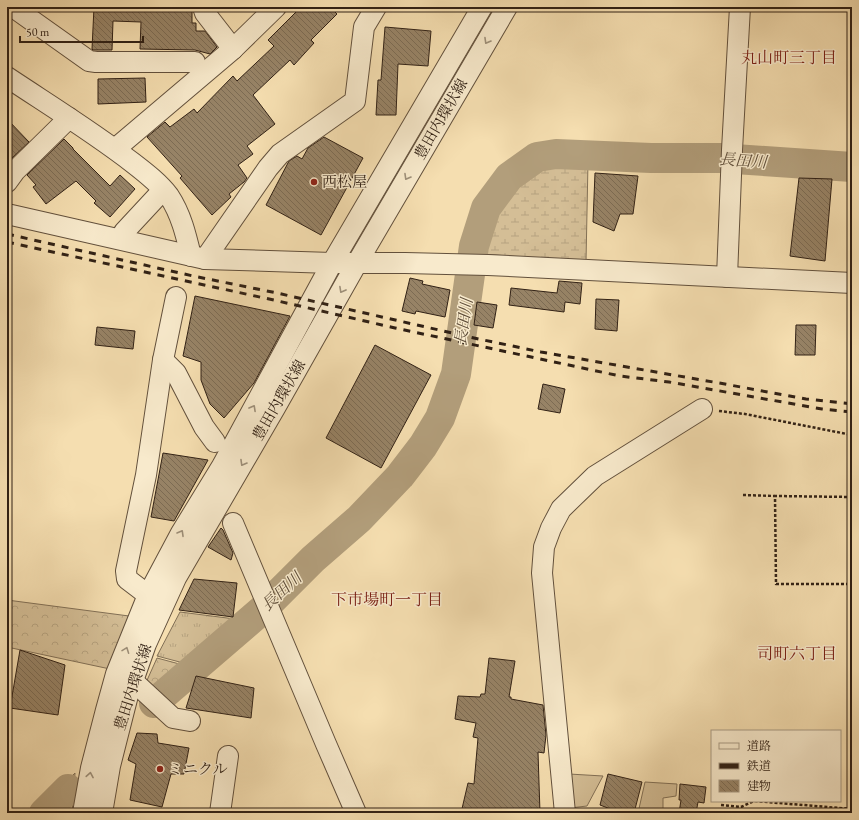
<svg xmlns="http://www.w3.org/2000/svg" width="859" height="820" font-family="'EB Garamond','Noto Serif JP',serif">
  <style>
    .grass { fill: url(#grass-tufts); stroke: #827056 }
    .forest { fill: url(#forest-crowns); stroke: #827056 }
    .wetland { fill: url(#wetland-marsh); stroke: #827056 }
    .garden { fill: #d4be96; stroke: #827056 }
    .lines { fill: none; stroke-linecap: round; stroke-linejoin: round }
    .river { stroke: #b29e7b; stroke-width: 30 }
    .building { fill: url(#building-back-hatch); stroke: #312115 }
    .minor-casing { stroke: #62503c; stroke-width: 22 }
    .path { stroke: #312115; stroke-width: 2.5; stroke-dasharray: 3 2; stroke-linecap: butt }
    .minor { stroke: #f8eacc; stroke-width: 20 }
    .rail { stroke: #312115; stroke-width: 3; stroke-dasharray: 7 7; stroke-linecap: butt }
    .oneway { stroke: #9e907a }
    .poi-dot { fill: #8f2418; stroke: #f8eacc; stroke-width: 1.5 }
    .labels { text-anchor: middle; stroke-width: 3; stroke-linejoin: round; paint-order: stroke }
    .street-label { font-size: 15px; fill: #312115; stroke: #f8eacc }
    .poi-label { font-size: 15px; fill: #312115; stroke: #f8eacc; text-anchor: start }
    .neighbourhood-label { font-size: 16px; fill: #7a1f14; stroke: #f8eacc }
    .water-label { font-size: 16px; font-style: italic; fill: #5e4d39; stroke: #f8eacc }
  </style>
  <defs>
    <pattern id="grass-tufts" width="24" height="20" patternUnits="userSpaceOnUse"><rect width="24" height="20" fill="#d4be96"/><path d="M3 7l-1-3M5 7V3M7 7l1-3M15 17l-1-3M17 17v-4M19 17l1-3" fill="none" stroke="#b6a380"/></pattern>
    <pattern id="forest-crowns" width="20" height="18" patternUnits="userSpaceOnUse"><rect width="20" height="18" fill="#d4be96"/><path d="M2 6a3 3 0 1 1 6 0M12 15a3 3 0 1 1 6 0" fill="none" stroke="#b6a380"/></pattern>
    <pattern id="wetland-marsh" width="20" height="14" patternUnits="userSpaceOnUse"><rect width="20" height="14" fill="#d4be96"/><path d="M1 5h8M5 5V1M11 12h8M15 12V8" fill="none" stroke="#b6a380"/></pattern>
    <pattern id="building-back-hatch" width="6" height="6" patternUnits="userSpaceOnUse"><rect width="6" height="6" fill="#978366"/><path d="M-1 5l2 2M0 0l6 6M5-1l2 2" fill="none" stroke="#7c6b53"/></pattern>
  </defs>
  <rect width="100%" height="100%" fill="#f5deb0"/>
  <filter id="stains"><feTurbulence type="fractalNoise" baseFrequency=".005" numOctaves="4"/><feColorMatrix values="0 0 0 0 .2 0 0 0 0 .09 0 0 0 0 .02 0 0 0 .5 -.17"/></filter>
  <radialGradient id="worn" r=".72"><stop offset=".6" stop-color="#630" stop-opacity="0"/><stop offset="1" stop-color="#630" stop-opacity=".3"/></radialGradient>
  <!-- grass -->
  <path class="grass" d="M180,612L235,619L191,665L157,656Z"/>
  <!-- forest -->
  <g class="forest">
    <path d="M7,600L129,616L110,669L7,647Z"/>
    <path d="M157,658L187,666L155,695L144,687Z"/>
  </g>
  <!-- wetland -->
  <g class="wetland">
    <path d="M544,162H588L586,262L482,254L493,212L520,180Z"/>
    <path d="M75,773L72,813H35Z"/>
  </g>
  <!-- garden -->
  <g class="garden">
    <path d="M569,774L603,776L587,806L570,808Z"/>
    <path d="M645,782L677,784L676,796L663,798V813H638Z"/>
  </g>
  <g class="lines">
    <!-- river -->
    <g class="river">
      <path d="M154,703L262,610L313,559L359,519L400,476L423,446L440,418L456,374L474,246L486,208L509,177L537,157L556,154L651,158H720L852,167"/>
      <path d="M44,813L68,789"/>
    </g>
  </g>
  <!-- building -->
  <g class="building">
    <path d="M94,7H192V23H196V31H205L217,47L210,54L195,50L140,49L141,22L113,21L112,50H93L92,49Z"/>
    <path d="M301,7H330L337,14L311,40L314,43L294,65L290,60L253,95L275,124L247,146L253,154L238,165L247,178L244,182L229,194L231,197L212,215L180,178L182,176L147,137L165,122L170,127L194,109L197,113L233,76L237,81L274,46L268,40Z"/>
    <path d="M385,27L431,31L428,66L398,64L396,115H376L378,80H381Z"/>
    <path d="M145,78L146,102L98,104V79Z"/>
    <path d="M7,119L29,142L11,159L7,154Z"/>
    <path d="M324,137L363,158L321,235L266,205L289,161L297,156L302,159L308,148Z"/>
    <path d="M64,139L73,148V149L110,186L120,175L135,189L110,217L94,203L96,201L76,181L46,204L33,187L36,185L27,175Z"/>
    <path d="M595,173L638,176L633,214H620L614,231L593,222Z"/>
    <path d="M799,178L832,179L825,261L790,256Z"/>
    <path d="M410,278L423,281L422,284L450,290L445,317L416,311L415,314L402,311Z"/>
    <path d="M559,281L582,283L580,304L565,302L564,312L509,305L511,288L557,293Z"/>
    <path d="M195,296L290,316L254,383L224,418L210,404L201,380V362L183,356Z"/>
    <path d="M596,299L619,300L617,331L595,329Z"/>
    <path d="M477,302L497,305L493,328L474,325Z"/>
    <path d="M796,325H816L815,355H795Z"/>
    <path d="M97,327L135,331L133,349L95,345Z"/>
    <path d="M375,345L431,375L381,468L326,438Z"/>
    <path d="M543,384L565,389L560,413L538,409Z"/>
    <path d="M163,453L208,460L174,521L151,517Z"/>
    <path d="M221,528L223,530L233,553L231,560L208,547Z"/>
    <path d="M194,579L237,583L233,617L179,610Z"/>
    <path d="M20,650L65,665L58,715L10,708Z"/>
    <path d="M489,658L515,661L509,697H511V699L543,705L546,735L544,753L538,752L540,813H461L468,783L474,784L478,738L473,737L476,723L455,719L458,696L480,697L481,694H485Z"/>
    <path d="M196,676L254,688L251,718L186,708Z"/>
    <path d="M137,733L157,734L158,743L189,748L184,774H171L162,807L130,800L136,764L128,760Z"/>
    <path d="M608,774L642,782L634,813H612L613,810L600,805Z"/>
    <path d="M680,784L706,787L704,803L698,802L696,813H679L681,800H679Z"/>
  </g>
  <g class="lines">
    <!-- minor casing -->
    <g class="minor-casing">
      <g id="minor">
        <path d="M13,7L89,61L96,62H195"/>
        <path d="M203,7L205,13L233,49"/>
        <path d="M7,77C49,105 93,132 133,163C146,173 159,183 169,196C181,214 186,235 191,256"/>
        <path d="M115,149L233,49L276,7"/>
        <path d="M7,182L15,171L69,118"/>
        <path d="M7,214L205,259L332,263H405L488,265L852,283"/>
        <path d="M124,232L163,190"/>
        <path d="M205,259L268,168L280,154L355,101L364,27L376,7"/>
        <path d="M727,277L732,150L740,7"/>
        <path d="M163,360L176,373L204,427L215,442"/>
        <path d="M233,523L326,744L356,813"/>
        <path d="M148,595L127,579L126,571L146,475L163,360L176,297"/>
        <path d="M133,681L173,718L190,721"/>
        <path d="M83,813L91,768L106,710L116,674L148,595L181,533L222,466L332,263L482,7"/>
        <path d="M102,813L110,766L128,695L146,644L176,578L275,408L357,263L507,7"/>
        <path d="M220,813L228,756"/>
        <path d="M565,813L542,573L544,547L551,528L561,509L595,476L702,409"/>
      </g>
    </g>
    <!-- path -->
    <g class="path">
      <path d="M719,411L745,414L852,435"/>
      <path d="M743,495L775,496"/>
      <path d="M852,497L775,496L776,584H852"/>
      <path d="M721,805L741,807L754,801L852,809"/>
    </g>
    <!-- minor -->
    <use href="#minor" class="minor"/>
    <!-- rail -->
    <g class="rail">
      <path d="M7,234L193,276L277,293L474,338L541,352L719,383L806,399L852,404"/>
      <path d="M7,242L278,301L395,328L620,376L669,382L822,409L852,412"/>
    </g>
  </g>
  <!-- one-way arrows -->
  <defs><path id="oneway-chevron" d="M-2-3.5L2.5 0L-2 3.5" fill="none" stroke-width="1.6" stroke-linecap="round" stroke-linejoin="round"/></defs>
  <g class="oneway">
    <use href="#oneway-chevron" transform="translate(487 41) rotate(120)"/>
    <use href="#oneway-chevron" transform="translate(407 177) rotate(120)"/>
    <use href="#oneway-chevron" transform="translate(342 290) rotate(119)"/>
    <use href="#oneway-chevron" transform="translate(253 408) rotate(-61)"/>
    <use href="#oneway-chevron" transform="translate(243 463) rotate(120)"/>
    <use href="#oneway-chevron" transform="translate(181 533) rotate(-60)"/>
    <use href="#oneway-chevron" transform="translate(126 650) rotate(-69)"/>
    <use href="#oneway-chevron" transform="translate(90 775) rotate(-80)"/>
  </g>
  <!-- markers -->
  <g class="poi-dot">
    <circle cx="314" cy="182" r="4"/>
    <circle cx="160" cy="769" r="4"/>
  </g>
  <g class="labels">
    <!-- street labels -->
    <g class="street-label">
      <text transform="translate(441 119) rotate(-60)" y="5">豊田内環状線</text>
      <text transform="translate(279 400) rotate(-60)" y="5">豊田内環状線</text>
      <text transform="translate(133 687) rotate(-72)" y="5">豊田内環状線</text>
    </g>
    <!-- poi labels -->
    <g class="poi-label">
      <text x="322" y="187">西松屋</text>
      <text x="168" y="774">ミニクル</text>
    </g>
    <!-- neighbourhood labels -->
    <g class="neighbourhood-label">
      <text x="789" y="63">丸山町三丁目</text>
      <text x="387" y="605">下市場町一丁目</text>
      <text x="797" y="659">司町六丁目</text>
    </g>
    <!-- water labels -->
    <g class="water-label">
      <text transform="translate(743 160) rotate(4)" y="6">長田川</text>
      <text transform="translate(463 322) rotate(-82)" y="6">長田川</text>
      <text transform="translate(281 591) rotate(-43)" y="6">長田川</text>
    </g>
  </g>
  <!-- margin -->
  <rect width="859" height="820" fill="none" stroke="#f5deb0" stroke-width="24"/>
  <rect x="8" y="8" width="843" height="804" fill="none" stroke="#312115" stroke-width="2"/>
  <rect x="12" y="12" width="835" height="796" fill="none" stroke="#312115"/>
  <!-- legend -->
  <rect x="711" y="730" width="130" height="72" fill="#f8eacc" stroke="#a89a83"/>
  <rect x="719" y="743" width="20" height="6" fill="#f8eacc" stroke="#a89a83"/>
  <text x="747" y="750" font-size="12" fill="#312115">道路</text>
  <rect x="719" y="763" width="20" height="6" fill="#312115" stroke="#a89a83"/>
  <text x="747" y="770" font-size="12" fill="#312115">鉄道</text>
  <rect x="719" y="780" width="20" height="12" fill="url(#building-back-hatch)" stroke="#a89a83"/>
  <text x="747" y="790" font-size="12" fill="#312115">建物</text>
  <!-- scale -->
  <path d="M20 36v6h123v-6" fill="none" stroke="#312115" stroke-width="2"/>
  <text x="26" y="36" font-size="12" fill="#312115" stroke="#f8eacc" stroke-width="3" paint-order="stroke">50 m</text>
  <rect width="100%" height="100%" filter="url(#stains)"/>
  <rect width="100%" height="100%" fill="url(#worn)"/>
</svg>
